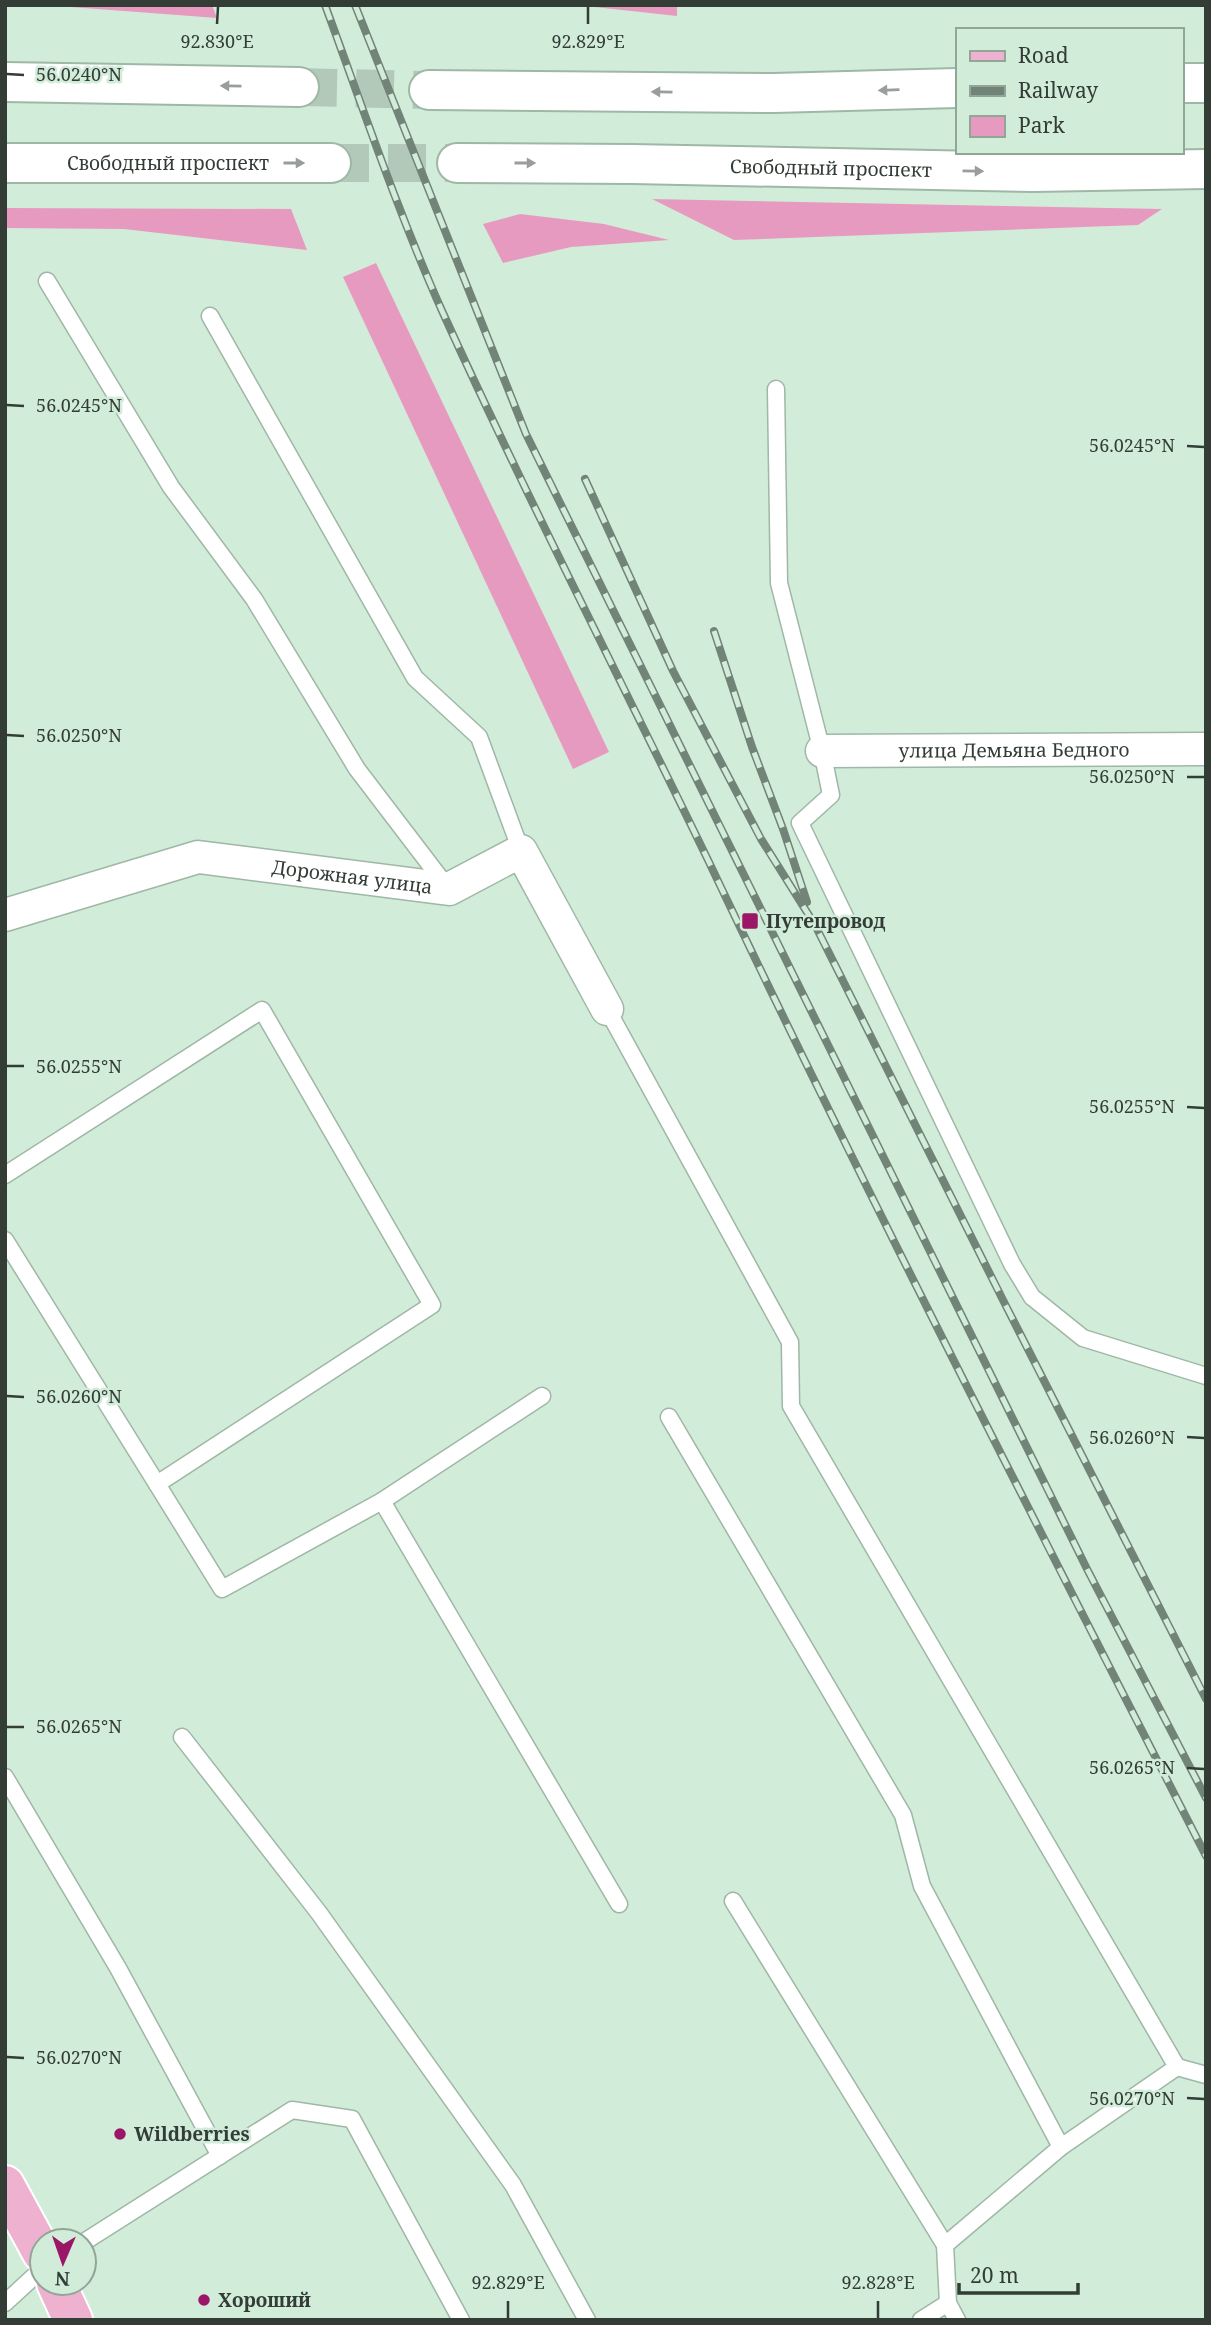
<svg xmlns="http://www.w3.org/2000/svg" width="1211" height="2325" font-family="'Noto Serif',serif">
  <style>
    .green { fill: #e79abf }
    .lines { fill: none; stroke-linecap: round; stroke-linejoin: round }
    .secondary-tunnel { stroke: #b2c9b9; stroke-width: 38; stroke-dasharray: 38 19; stroke-linecap: butt }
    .service-casing { stroke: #9fb7a6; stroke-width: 19 }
    .minor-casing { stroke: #9fb7a6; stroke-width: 35 }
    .secondary-casing { stroke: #9fb7a6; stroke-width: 42 }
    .primary-casing { stroke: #fff; stroke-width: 42 }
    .service { stroke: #fff; stroke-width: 16 }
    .minor { stroke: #fff; stroke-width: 32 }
    .secondary { stroke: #fff; stroke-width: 38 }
    .primary { stroke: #eeb2d0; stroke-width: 38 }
    .rail-casing { stroke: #728377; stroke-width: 8 }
    .rail { stroke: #d2ecda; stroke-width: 5; stroke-dasharray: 16; stroke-linecap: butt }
    .oneway { fill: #999e9a }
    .ticks { fill: none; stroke: #333d36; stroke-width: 2.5 }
    .poi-dot { fill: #9c1668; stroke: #d2ecda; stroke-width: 2.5 }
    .labels { text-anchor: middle; stroke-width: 5; stroke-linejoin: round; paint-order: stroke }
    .street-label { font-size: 19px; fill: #333d36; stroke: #d2ecda }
    .poi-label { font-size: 19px; font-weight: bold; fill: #333d36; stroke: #d2ecda; text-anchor: start }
    .ticks-label { font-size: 18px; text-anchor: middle; fill: #333d36; stroke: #d2ecda; stroke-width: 5; stroke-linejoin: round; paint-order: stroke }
  </style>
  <rect width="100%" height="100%" fill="#d2ecda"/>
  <!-- green -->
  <g class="green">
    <path d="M44,5H212L217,18Z"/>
    <path d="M576,5H677V16Z"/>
    <path d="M652,199L1162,209L1138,225L734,240Z"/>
    <path d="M5,208L291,209L307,250L124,229L5,228Z"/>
    <path d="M520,214L604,224L669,240L571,247L503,263L483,224Z"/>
    <path d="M376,263L609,752L573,769L343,277Z"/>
  </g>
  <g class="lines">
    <!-- secondary-tunnel -->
    <g class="secondary-tunnel">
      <path d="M299,87L429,90"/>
      <path d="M331,163H457"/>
    </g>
    <!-- service casing -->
    <g class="service-casing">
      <g id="service">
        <path d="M47,281L171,487L254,599L357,769L447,887"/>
        <path d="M210,316L415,678L479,737L521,851"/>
        <path d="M776,389L779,583L822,751L831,795L800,823L1012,1264L1032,1297L1083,1338L1206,1376"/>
        <path d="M607,1009L790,1342L791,1406L1177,2067"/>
        <path d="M5,1175L262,1010L432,1305L157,1484L222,1589L382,1501L619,1904"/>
        <path d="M5,1240L157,1484"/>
        <path d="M669,1417L903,1815L922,1886L1061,2147"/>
        <path d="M382,1501L542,1396"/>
        <path d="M182,1737L319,1913L513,2185L587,2320"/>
        <path d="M5,1777L118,1968L220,2156"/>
        <path d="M733,1901L945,2245"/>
        <path d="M1177,2067L1206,2075"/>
        <path d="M84,2242L292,2110L352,2119L461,2320"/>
        <path d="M5,2303L42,2269"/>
        <path d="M921,2320L948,2303"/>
        <path d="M957,2320L948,2303L945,2245L1061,2147L1177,2067"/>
      </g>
    </g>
    <!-- minor casing -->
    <g class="minor-casing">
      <g id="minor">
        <path id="s1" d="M822,751L1206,749"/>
        <path id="s2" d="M5,915L198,857L449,889L521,851L607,1009"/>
      </g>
    </g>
    <!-- secondary casing -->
    <g class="secondary-casing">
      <g id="secondary">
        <path d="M5,82L299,87"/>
        <path d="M1181,83H1206"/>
        <path d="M429,90L774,93L957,88"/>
        <path id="s3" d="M5,163H331"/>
        <path id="s4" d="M457,163L632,164L1034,172L1206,169"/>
      </g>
    </g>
    <!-- primary casing -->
    <g class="primary-casing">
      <g id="primary">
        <path d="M5,2185L42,2253"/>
        <path d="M56,2283L73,2320"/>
      </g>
    </g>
    <!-- service -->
    <use href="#service" class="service"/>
    <!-- minor -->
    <use href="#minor" class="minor"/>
    <!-- secondary -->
    <use href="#secondary" class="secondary"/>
    <!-- primary -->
    <use href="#primary" class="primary"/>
    <!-- rail casing -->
    <g class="rail-casing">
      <g id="rail">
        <path d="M325,5C363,108 398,213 443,313C527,498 620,678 708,860C867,1195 1037,1525 1206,1856"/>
        <path d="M355,5L526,434L1087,1569L1206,1798"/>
        <path d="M585,479L673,671L761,839L815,925L1007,1308L1206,1699"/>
        <path d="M714,631L752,747L783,829L807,902"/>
      </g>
    </g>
    <!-- rail -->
    <use href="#rail" class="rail"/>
  </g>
  <!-- one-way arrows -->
  <defs><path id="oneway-solid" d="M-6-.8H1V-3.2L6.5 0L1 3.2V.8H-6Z" transform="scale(1.75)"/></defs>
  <g class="oneway">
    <use href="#oneway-solid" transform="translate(231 86) rotate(-179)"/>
    <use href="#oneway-solid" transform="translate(889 90) rotate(178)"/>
    <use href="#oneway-solid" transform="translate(662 92) rotate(-179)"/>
    <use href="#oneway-solid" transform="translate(294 163)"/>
    <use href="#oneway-solid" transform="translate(525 163)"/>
    <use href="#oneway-solid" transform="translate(973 171) rotate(1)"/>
  </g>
  <!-- ticks -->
  <path class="ticks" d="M217,24L218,7M588,24V7M7,74L24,75M7,405L24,406M1187,446L1204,447M7,735L24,736M1187,777H1204M7,1066H24M1187,1107L1204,1108M7,1396L24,1397M1187,1437L1204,1438M7,1727H24M1187,1768L1204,1769M7,2057L24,2058M1187,2098L1204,2099M508,2318V2301M878,2318V2301"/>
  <!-- markers -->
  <g class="poi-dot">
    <rect x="741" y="912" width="18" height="18" rx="3.5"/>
    <circle cx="120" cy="2134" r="7"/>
    <circle cx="204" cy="2300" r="7"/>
  </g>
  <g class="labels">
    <!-- street labels -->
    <g class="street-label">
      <text dy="7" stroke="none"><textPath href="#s3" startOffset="163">Свободный проспект</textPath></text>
      <text dy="7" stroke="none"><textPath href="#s4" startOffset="374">Свободный проспект</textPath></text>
      <text dy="7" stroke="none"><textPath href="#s1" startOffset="192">улица Демьяна Бедного</textPath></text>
      <text dy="7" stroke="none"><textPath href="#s2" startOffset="357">Дорожная улица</textPath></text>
    </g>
    <!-- poi labels -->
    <g class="poi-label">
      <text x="766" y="928">Путепровод</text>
      <text x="134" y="2141">Wildberries</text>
      <text x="218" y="2307">Хороший</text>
    </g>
  </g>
  <g class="ticks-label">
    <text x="217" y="48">92.830°E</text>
    <text x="588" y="48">92.829°E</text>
    <text x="79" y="81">56.0240°N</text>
    <text x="79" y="412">56.0245°N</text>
    <text x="1132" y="452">56.0245°N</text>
    <text x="79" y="742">56.0250°N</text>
    <text x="1132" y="783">56.0250°N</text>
    <text x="79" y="1073">56.0255°N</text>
    <text x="1132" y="1113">56.0255°N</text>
    <text x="79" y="1403">56.0260°N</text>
    <text x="1132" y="1444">56.0260°N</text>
    <text x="79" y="1733">56.0265°N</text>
    <text x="1132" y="1774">56.0265°N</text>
    <text x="79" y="2064">56.0270°N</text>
    <text x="1132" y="2105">56.0270°N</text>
    <text x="508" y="2289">92.829°E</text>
    <text x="878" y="2289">92.828°E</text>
  </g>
  <!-- border -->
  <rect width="1211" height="2325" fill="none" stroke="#333d36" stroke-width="14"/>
  <!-- legend -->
  <rect x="956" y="28" width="228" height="126" fill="#d2ecda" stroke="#92a698" stroke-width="2"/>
  <rect x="970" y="51" width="35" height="10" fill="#eeb2d0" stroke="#92a698" stroke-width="2"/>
  <text x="1018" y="63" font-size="21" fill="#333d36">Road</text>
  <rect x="970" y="86" width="35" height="10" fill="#728377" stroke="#92a698" stroke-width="2"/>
  <text x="1018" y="98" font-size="21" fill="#333d36">Railway</text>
  <rect x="970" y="116" width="35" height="21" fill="#e79abf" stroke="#92a698" stroke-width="2"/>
  <text x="1018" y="133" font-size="21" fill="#333d36">Park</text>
  <!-- north arrow -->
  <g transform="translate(63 2262) rotate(182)"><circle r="33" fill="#d2ecda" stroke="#92a698" stroke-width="2"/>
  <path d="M0-5L12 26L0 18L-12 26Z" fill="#9c1668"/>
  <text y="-10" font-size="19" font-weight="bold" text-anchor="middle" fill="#333d36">N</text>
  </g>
  <!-- scale -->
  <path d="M959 2283v10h119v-10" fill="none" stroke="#333d36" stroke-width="3.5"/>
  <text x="970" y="2283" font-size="21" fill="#333d36" stroke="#d2ecda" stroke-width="5" paint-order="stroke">20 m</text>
</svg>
